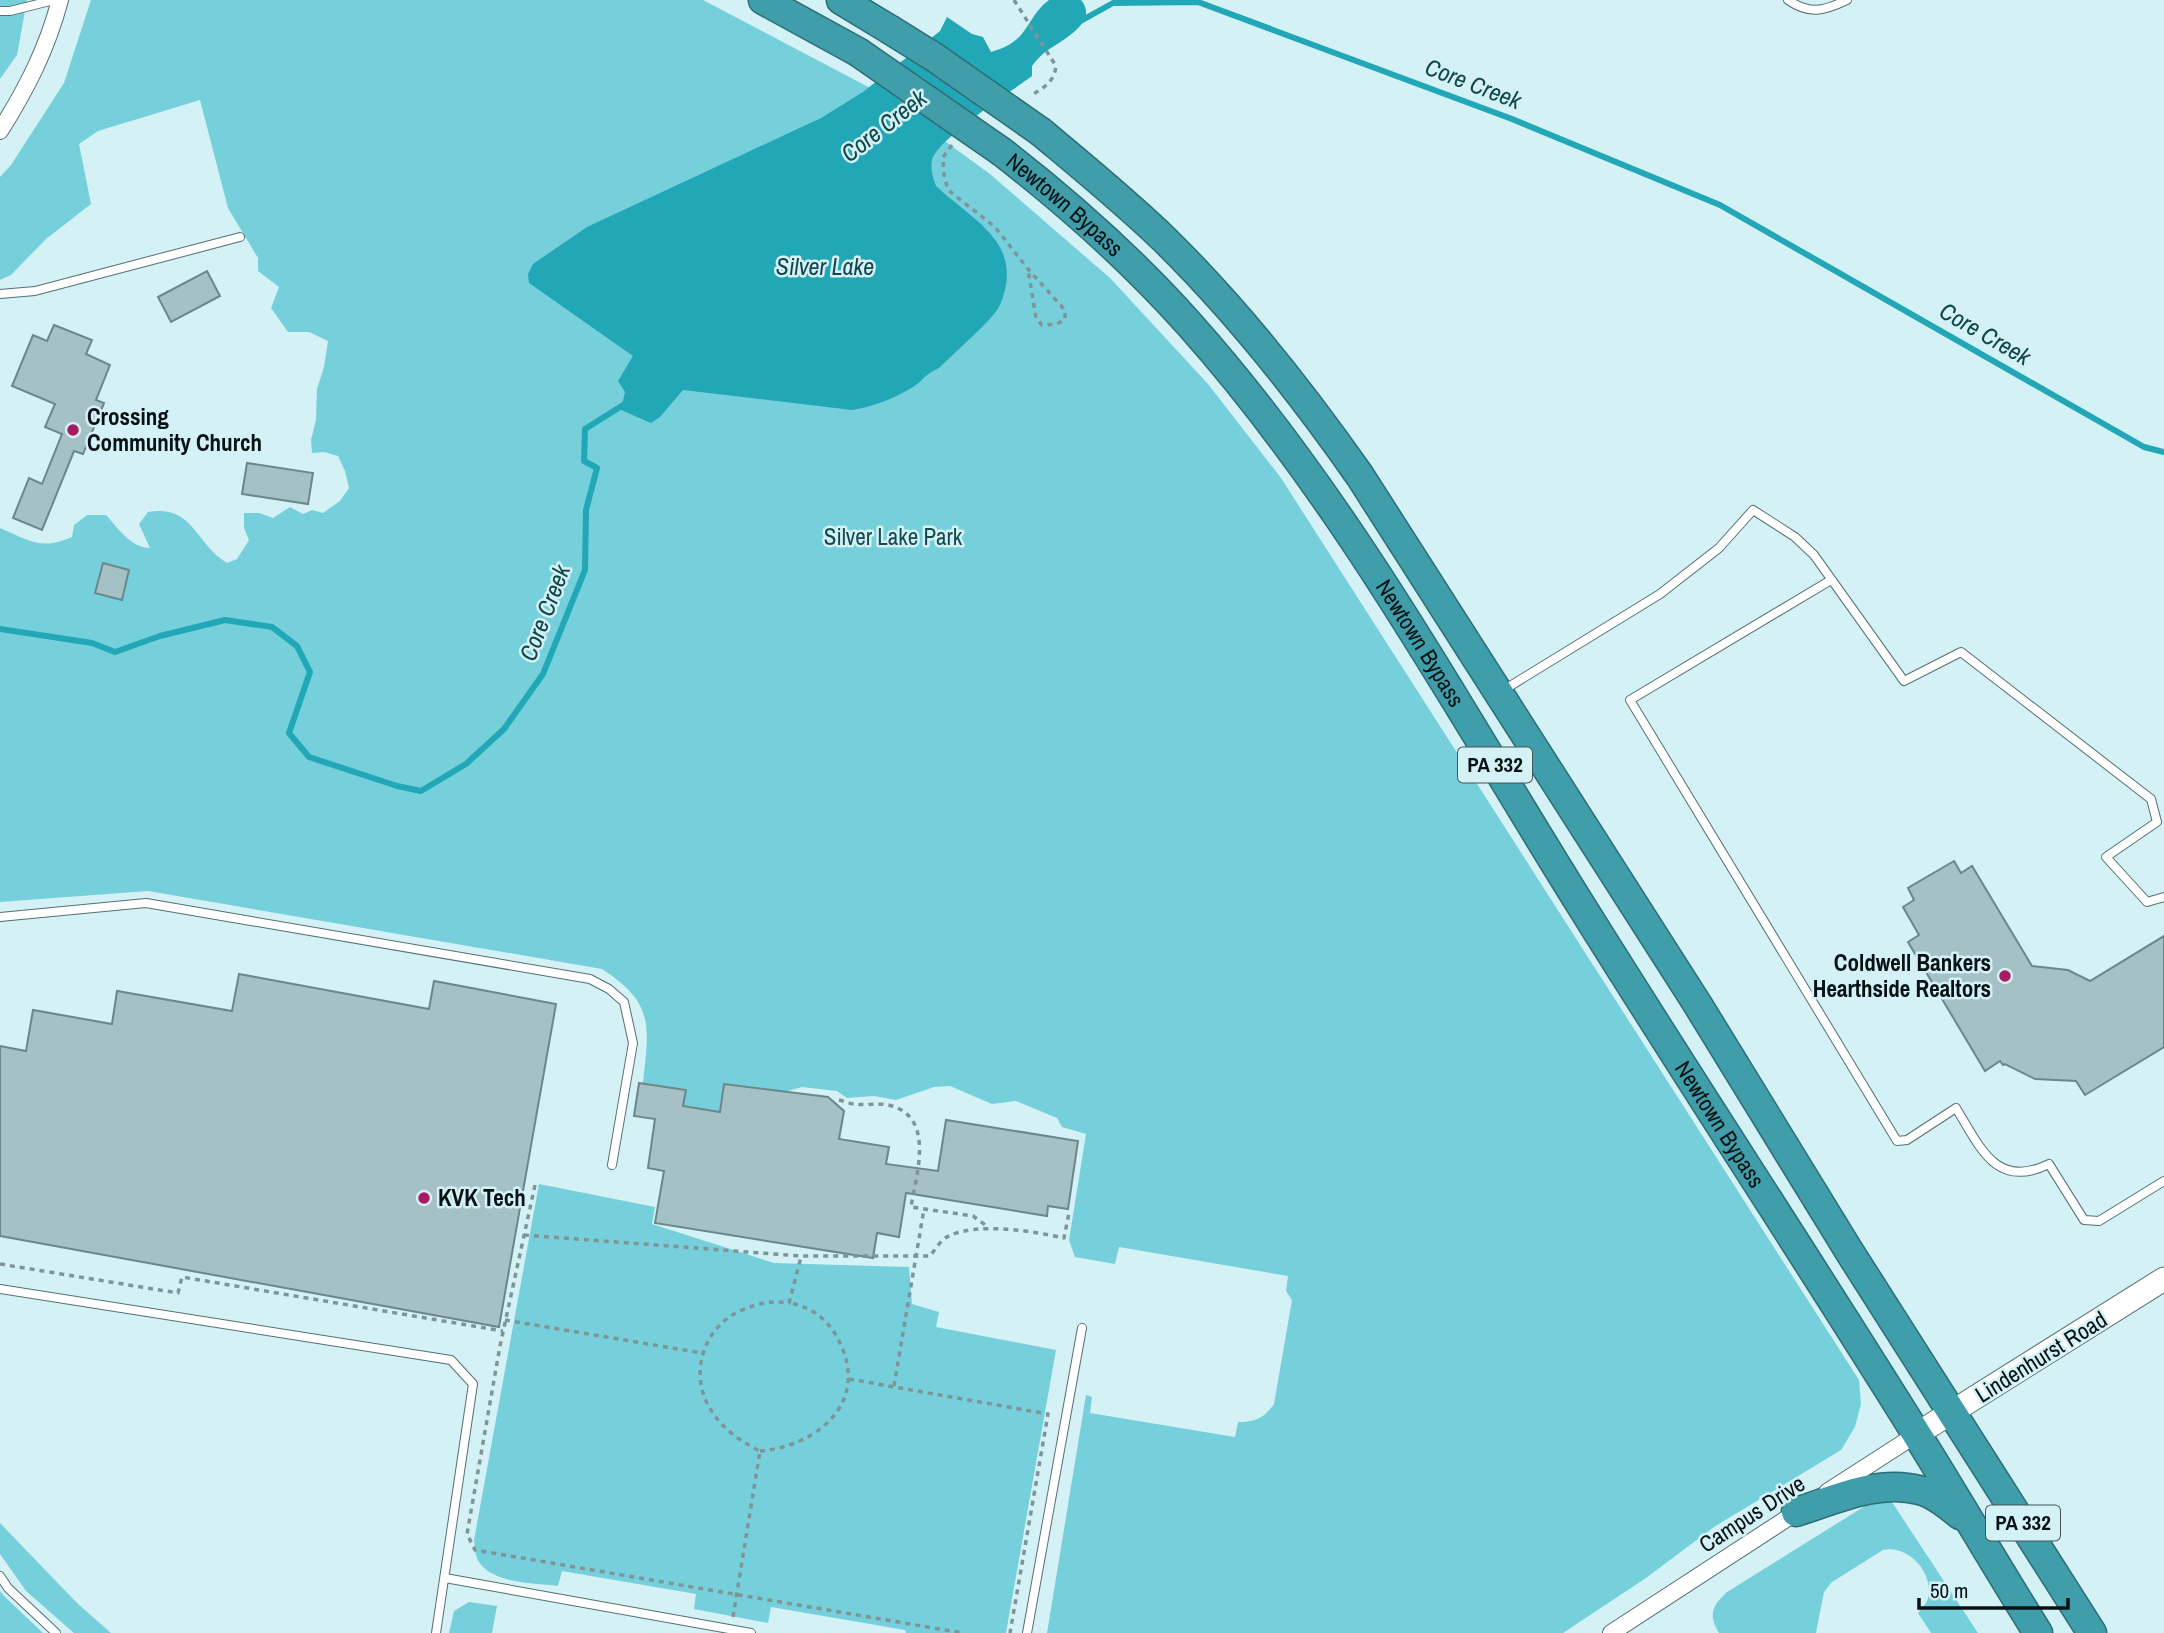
<svg xmlns="http://www.w3.org/2000/svg" width="2164" height="1633" font-family="'Archivo Narrow',sans-serif">
  <style>
    .green { fill: #76d0dc }
    .water { fill: #21a7b5 }
    .lines { fill: none; stroke-linecap: round; stroke-linejoin: round }
    .stream { stroke: #21a7b5; stroke-width: 6 }
    .building { fill: #a5c1c5; stroke: #6c878b; stroke-width: 2 }
    .lane-casing { stroke: #556f73; stroke-width: 10 }
    .street-casing { stroke: #556f73; stroke-width: 18 }
    .secondary-casing { stroke: #556f73; stroke-width: 25 }
    .highway-casing { stroke: #2c6d76; stroke-width: 31 }
    .path { stroke: #7f9497; stroke-width: 3.5; stroke-dasharray: 5 5; stroke-linecap: butt }
    .lane { stroke: #fff; stroke-width: 8 }
    .street { stroke: #fff; stroke-width: 16 }
    .secondary { stroke: #fff; stroke-width: 23 }
    .highway { stroke: #409eaa; stroke-width: 28 }
    .highway-bridge-casing { stroke: #2c6d76; stroke-width: 31; stroke-linecap: butt }
    .highway-bridge { stroke: #409eaa; stroke-width: 28 }
    .poi-dot { fill: #a61c61; stroke: #d4f1f5; stroke-width: 2.5 }
    .labels { text-anchor: middle; stroke-width: 5; stroke-linejoin: round; paint-order: stroke }
    .shield { fill: #d4f1f5; stroke: #455558; stroke-width: 2 }
    .shield-label { font-size: 21px; font-weight: bold; fill: #081214 }
    .street-label { font-size: 23px; fill: #081214; stroke: #d4f1f5 }
    .poi-label { font-size: 23px; font-weight: bold; fill: #081214; stroke: #d4f1f5; text-anchor: start }
    .park-label { font-size: 23px; fill: #144950; stroke: #d4f1f5 }
    .water-label { font-size: 24px; font-style: italic; fill: #0f464c; stroke: #d4f1f5 }
  </style>
  <rect width="100%" height="100%" fill="#d4f1f5"/>
  <!-- green -->
  <g class="green">
    <path d="M0,0H27L17,55L0,79Z"/>
    <path d="M91,0H703L876,91L990,174L1110,278L1208,384L1281,478L1859,1380L1861,1404L1855,1427L1841,1450L1714,1527L1646,1578L1563,1633H1047L1086,1395L1092,1397L1090,1413L1235,1437L1238,1422C1256,1422 1264,1418 1274,1404L1292,1300L1286,1291L1288,1276L1119,1247L1115,1264L1075,1257L1069,1240L1086,1134L1062,1127L1057,1118L1016,1101L992,1104L950,1086L934,1087L896,1100L874,1096L847,1098L837,1091L802,1087L781,1093L724,1084L720,1112L683,1106L686,1090L643,1083C649,1027 655,1003 602,969L148,891L0,902V528C29,540 40,551 72,537L74,525L87,515H106C118,528 131,548 150,548L139,524L148,512C193,504 194,542 227,563L237,559L249,540L244,528V513H259L273,518L290,507L303,514L312,510L323,513L340,501L349,488L345,471L338,456L324,452L312,453L311,440L316,420L317,389L324,367L328,341L309,332H288L271,308L279,287L258,271V258L228,208L200,100L98,131L79,144L91,204L46,239L11,275L0,280V177L11,165L64,83Z"/>
    <path d="M539,1184L655,1207L652,1224L774,1263L909,1267L912,1304L939,1312L936,1327L1056,1350L1006,1633H906L905,1630L771,1607L768,1623L694,1609L696,1594L562,1571L558,1586C534,1583 494,1584 479,1562C475,1556 475,1547 474,1540Z"/>
    <path d="M1890,1499L1978,1633H1931L1918,1613C1923,1607 1928,1602 1929,1594C1931,1570 1907,1545 1883,1550L1832,1582L1824,1592L1816,1633H1719C1708,1615 1712,1606 1727,1592L1873,1501Z"/>
    <path d="M0,1523L77,1603L111,1633H74L26,1591L0,1554Z"/>
    <path d="M0,1591L5,1597L43,1633H0Z"/>
    <path d="M469,1602L497,1606L492,1633H449L454,1611Z"/>
  </g>
  <!-- water -->
  <path class="water" d="M1049,0H1081C1101,23 1057,43 1044,53C1039,57 1035,62 1032,66V76C1013,90 936,140 932,160C930,169 933,178 936,186C955,204 981,220 996,241C1011,262 1009,285 999,307C993,319 951,356 939,368C927,373 925,378 916,385C898,397 873,407 852,410L683,390L660,417L651,423L621,410L625,392L618,381L633,356L529,283L528,274L533,264L587,227L821,118L863,92L940,31L947,17L972,34L983,37L991,52C1030,42 1025,18 1049,0Z"/>
  <g class="lines">
    <!-- stream -->
    <g class="stream">
      <path d="M1077,23L1113,3L1198,2L1512,119L1720,205L2144,447L2164,452"/>
      <path d="M0,629L92,643L115,652L160,636L225,620L272,627L297,646L310,672L289,733L309,757L397,786L421,791L466,764L504,729L543,674L585,570L586,510L597,468L584,461L585,429L628,402"/>
    </g>
  </g>
  <!-- building -->
  <g class="building">
    <path d="M207,271L220,296L171,322L158,297Z"/>
    <path d="M54,325L92,340L86,354L110,365L96,400L104,403L83,454L74,451L42,530L13,518L29,478L42,484L62,434L45,427L55,404L12,386L33,335L47,341Z"/>
    <path d="M247,463L313,473L308,504L242,494Z"/>
    <path d="M103,563L129,570L122,600L95,593Z"/>
    <path d="M1954,861L1961,873L1972,866L2032,966L2068,970L2090,981L2164,936V1047L2085,1095L2076,1081L2035,1079L2005,1064L2003,1065L2000,1061L1985,1071L1908,942L1919,935L1903,907L1914,900L1908,888Z"/>
    <path d="M239,974L429,1009L434,981L556,1004L499,1327L0,1236V1046L26,1051L33,1010L112,1024L117,991L232,1011Z"/>
    <path d="M639,1083L686,1090L683,1106L720,1112L724,1084L828,1097L844,1111L839,1139L889,1147L886,1164L938,1171L946,1120L1078,1141L1068,1209L1048,1206L1047,1216L906,1193L899,1237L877,1233L873,1258L655,1223L664,1171L648,1168L655,1119L634,1116Z"/>
  </g>
  <g class="lines">
    <!-- lane casing -->
    <g class="lane-casing">
      <g id="lane">
        <path d="M1788,0C1810,15 1824,11 1847,0"/>
        <path d="M0,11H10L54,0"/>
        <path d="M0,294L35,291L240,237"/>
        <path d="M1831,580L1630,700L1897,1141L1907,1140L1956,1108C1980,1147 1996,1190 2049,1164L2084,1220L2099,1221L2164,1181"/>
        <path d="M1502,691L1660,594L1719,548L1753,510L1795,537L1814,555L1904,681L1961,652L2151,799L2157,822L2106,857L2147,902L2164,897"/>
        <path d="M0,917L146,903L590,979L609,989L624,1002L633,1043L612,1165"/>
        <path d="M0,1289L451,1360L473,1384L436,1633"/>
        <path d="M0,1576L8,1588L56,1633"/>
        <path d="M445,1578L751,1633"/>
        <path d="M1027,1633L1082,1328"/>
      </g>
    </g>
    <!-- street casing -->
    <g class="street-casing">
      <g id="street">
        <path d="M0,131C27,88 47,49 60,0"/>
        <path d="M1827,1492L1917,1434"/>
        <path d="M1611,1633L1803,1508"/>
      </g>
    </g>
    <!-- secondary casing -->
    <g class="secondary-casing">
      <path id="secondary" d="M1917,1434L2164,1279"/>
    </g>
    <!-- highway casing -->
    <g class="highway-casing">
      <g id="highway">
        <path d="M763,0L858,52"/>
        <path d="M841,0L889,29"/>
        <path d="M1041,132C1084,168 1127,203 1166,241C1239,313 1302,393 1360,476L1698,1005L1849,1251L2092,1633"/>
        <path id="s1" d="M1002,152C1069,204 1134,262 1190,325C1346,500 1458,709 1582,907C1691,1082 1805,1255 1914,1430C1956,1497 1996,1566 2038,1633"/>
        <path d="M1796,1512C1834,1500 1878,1479 1919,1490C1934,1493 1949,1506 1960,1515"/>
      </g>
    </g>
    <!-- path -->
    <g class="path">
      <path d="M1014,0L1056,66C1054,83 1043,88 1030,96"/>
      <path d="M952,145L943,157L944,175L948,190L995,227L1028,269L1065,310V319L1057,324L1042,325L1036,318L1028,269"/>
      <path d="M839,1100C844,1101 850,1104 855,1104C867,1106 880,1102 892,1106C935,1119 916,1175 911,1207L973,1216L988,1227"/>
      <path d="M535,1185L500,1346L467,1534L475,1550L963,1633"/>
      <path d="M524,1235L801,1256H930C935,1250 941,1239 949,1236C978,1222 1032,1231 1064,1238L1069,1213"/>
      <path d="M0,1264L178,1293L182,1277L503,1331"/>
      <path d="M505,1320L702,1353"/>
      <path d="M849,1379L1048,1414L1010,1633"/>
      <path d="M894,1386L924,1209"/>
      <path d="M760,1451C818,1446 870,1402 839,1341C829,1320 812,1307 789,1303"/>
      <path d="M733,1617L760,1451C739,1441 719,1426 708,1405C689,1369 706,1325 742,1310C759,1303 772,1300 789,1303L801,1257"/>
    </g>
    <!-- lane -->
    <use href="#lane" class="lane"/>
    <!-- street -->
    <use href="#street" class="street"/>
    <!-- secondary -->
    <use href="#secondary" class="secondary"/>
    <!-- highway -->
    <use href="#highway" class="highway"/>
    <!-- highway-bridge casing -->
    <g class="highway-bridge-casing">
      <g id="highway-bridge">
        <path d="M889,29L934,57L1041,132"/>
        <path d="M858,52L1002,152"/>
      </g>
    </g>
    <!-- highway-bridge -->
    <use href="#highway-bridge" class="highway-bridge"/>
  </g>
  <!-- markers -->
  <g class="poi-dot">
    <circle cx="73" cy="430" r="7"/>
    <circle cx="2005" cy="976" r="7"/>
    <circle cx="424" cy="1198" r="7"/>
  </g>
  <g class="labels">
    <!-- shield labels -->
    <g class="shield">
      <rect x="1458" y="747.5" width="74" height="35" rx="5"/>
      <rect x="1986" y="1505.5" width="74" height="35" rx="5"/>
    </g>
    <g class="shield-label">
      <text x="1495" y="772">PA 332</text>
      <text x="2023" y="1530">PA 332</text>
    </g>
    <!-- street labels -->
    <g class="street-label">
      <text dy="8" stroke="none"><textPath href="#s1" startOffset="82">Newtown Bypass</textPath></text>
      <text dy="8" stroke="none"><textPath href="#s1" startOffset="649">Newtown Bypass</textPath></text>
      <text dy="8" stroke="none"><textPath href="#s1" startOffset="1216">Newtown Bypass</textPath></text>
      <text transform="translate(2041 1357) rotate(-32)" y="8">Lindenhurst Road</text>
      <text transform="translate(1752 1514) rotate(-33)" y="8">Campus Drive</text>
    </g>
    <!-- poi labels -->
    <g class="poi-label">
      <text x="87" y="425">Crossing<tspan x="87" dy="26">Community Church</tspan></text>
      <text x="1991" y="971" text-anchor="end">Coldwell Bankers<tspan x="1991" dy="26">Hearthside Realtors</tspan></text>
      <text x="438" y="1206">KVK Tech</text>
    </g>
    <!-- park labels -->
    <g class="park-label">
      <text x="893" y="545">Silver Lake Park</text>
    </g>
    <!-- water labels -->
    <g class="water-label">
      <text transform="translate(1473 84) rotate(21)" y="8">Core Creek</text>
      <text transform="translate(884 126) rotate(-38)" y="8">Core Creek</text>
      <text x="825" y="275">Silver Lake</text>
      <text transform="translate(1985 334) rotate(30)" y="8">Core Creek</text>
      <text transform="translate(545 613) rotate(-69)" y="8">Core Creek</text>
    </g>
  </g>
  <!-- scale -->
  <path d="M1919 1598v10h149v-10" fill="none" stroke="#081214" stroke-width="3.5"/>
  <text x="1930" y="1598" font-size="21" fill="#081214" stroke="#d4f1f5" stroke-width="5" paint-order="stroke">50 m</text>
</svg>
